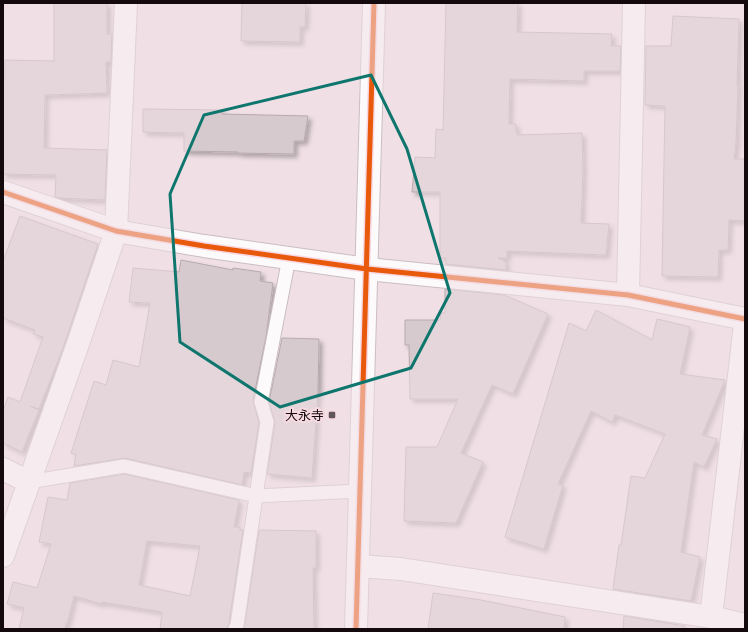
<svg xmlns="http://www.w3.org/2000/svg" width="748" height="632" font-family="Roboto,'Noto Sans JP',sans-serif">
	<style>
		.building { fill: #d7cace; stroke: #b7aaae; fill-rule: evenodd; filter: url(#shadow) }
		.lines { fill: none; stroke-linecap: round; stroke-linejoin: round }
		.lane-casing { stroke: #cabec1; stroke-width: 15 }
		.street-casing { stroke: #cabec1; stroke-width: 24 }
		.secondary-casing { stroke: #cabec1; stroke-width: 24 }
		.lane { stroke: #fdfafb; stroke-width: 13 }
		.street { stroke: #fdfafb; stroke-width: 22 }
		.secondary { stroke: #fdfafb; stroke-width: 22 }
		.cycleway-casing { stroke: #f7d9e2; stroke-width: 8 }
		.cycleway { stroke: #e8590c; stroke-width: 5 }
		.marked { fill: none; stroke: #0f766e; stroke-width: 3; stroke-linejoin: round }
		.poi-dot { fill: #615559; stroke: #f7d9e2; stroke-width: 1.5 }
		.labels { text-anchor: middle; stroke-width: 4; stroke-linejoin: round; paint-order: stroke }
		.poi-label { font-size: 13px; fill: #140a0d; stroke: #f7d9e2; text-anchor: end }
	</style>
	<defs>
		<filter id="shadow"><feDropShadow dx="3.5" dy="3.5" stdDeviation="2" flood-color="#0004"/></filter>
	</defs>
	<rect width="100%" height="100%" fill="#f0e0e5"/>
	<!-- building -->
	<path class="building" d="M 54,3 L 107,3 L 107,34 L 112,34 L 111,62 L 106,62 L 107,93 L 45,95 L 44,148 L 107,150 L 105,200 L 60,198 L 55,197 L 56,175 L 3,174 L 3,79 L 5,79 L 5,60 L 54,61 Z
		M 242,3 L 306,3 L 305,27 L 300,27 L 300,42 L 241,41 Z
		M 446,3 L 518,3 L 517,32 L 612,34 L 611,46 L 621,46 L 620,71 L 584,71 L 584,81 L 510,79 L 509,124 L 516,124 L 516,132 L 517,132 L 517,135 L 582,133 L 583,170 L 581,223 L 609,224 L 606,255 L 507,251 L 507,258 L 498,258 L 506,262 L 506,270 L 446,264 L 446,258 L 440,258 L 440,192 L 412,192 L 415,157 L 435,158 L 436,129 L 443,130 Z
		M 673,16 L 739,19 L 737,85 L 738,85 L 736,142 L 734,159 L 745,159 L 745,221 L 729,220 L 728,250 L 719,250 L 718,277 L 662,276 L 665,106 L 645,105 L 646,46 L 671,46 Z
		M 143,109 L 222,110 L 222,114 L 308,116 L 304,141 L 294,141 L 294,154 L 238,153 L 238,152 L 184,151 L 184,133 L 143,132 Z
		M 20,216 L 98,244 L 63,348 L 39,409 L 30,406 L 39,410 L 22,452 L 3,443 L 3,411 L 8,397 L 20,402 L 43,337 L 33,334 L 35,330 L 3,318 L 3,261 Z
		M 181,260 L 233,270 L 233,268 L 261,272 L 260,281 L 273,283 L 266,337 L 253,400 L 259,423 L 251,473 L 244,472 L 242,485 L 125,458 L 74,466 L 76,454 L 71,453 L 94,381 L 106,385 L 113,360 L 139,367 L 150,303 L 129,302 L 133,268 L 179,272 Z
		M 445,289 L 504,295 L 548,314 L 513,394 L 492,385 L 461,453 L 483,462 L 456,523 L 404,521 L 406,447 L 437,447 L 458,399 L 410,399 L 409,345 L 405,345 L 405,320 L 440,320 L 441,313 L 445,313 Z
		M 596,310 L 652,340 L 657,319 L 690,327 L 680,374 L 725,380 L 702,435 L 717,439 L 704,467 L 694,462 L 681,552 L 700,557 L 691,601 L 613,589 L 619,545 L 621,545 L 631,476 L 645,478 L 665,434 L 615,415 L 612,422 L 591,411 L 558,484 L 563,485 L 544,549 L 505,537 L 569,323 L 586,331 Z
		M 282,338 L 319,339 L 318,390 L 312,478 L 267,474 L 275,423 L 269,402 Z
		M 124,474 L 239,500 L 234,527 L 240,527 L 240,530 L 243,530 L 229,623 L 227,629 L 160,629 L 162,612 L 102,602 L 102,604 L 74,596 L 67,624 L 66,623 L 65,629 L 19,629 L 24,608 L 7,604 L 13,582 L 37,588 L 51,544 L 39,542 L 48,497 L 67,500 L 70,483 ZM 147,541 L 200,546 L 190,596 L 139,585 Z
		M 259,530 L 316,531 L 316,568 L 313,568 L 314,629 L 244,629 Z
		M 433,593 L 481,600 L 565,617 L 564,629 L 428,629 Z
		M 624,616 L 685,626 L 684,629 L 623,629 Z"/>
	<g class="lines">
		<!-- lane casing -->
		<g class="lane-casing">
			<path id="lane" d="M 29,482 L 124,466 L 256,496 L 360,491
				M 235,629 L 237,625 L 267,422 L 261,402 L 289,258"/>
		</g>
		<!-- street casing -->
		<g class="street-casing">
			<path id="street" d="M 3,192 L 116,231 L 204,246 L 367,269 L 628,295 L 745,319
				M 628,295 L 634,3
				M 3,469 L 29,482
				M 3,556 L 79,341 L 116,231 L 126,3
				M 358,566 L 401,569 L 711,617 L 745,625
				M 711,617 L 745,324"/>
		</g>
		<!-- secondary casing -->
		<g class="secondary-casing">
			<path id="secondary" d="M 356,629 L 374,3"/>
		</g>
		<!-- lane -->
		<use href="#lane" class="lane"/>
		<!-- street -->
		<use href="#street" class="street"/>
		<!-- secondary -->
		<use href="#secondary" class="secondary"/>
		<!-- cycleway casing -->
		<g class="cycleway-casing">
			<path id="cycleway" d="M 3,192 L 116,231 L 204,246 L 367,269 L 628,295 L 745,319
				M 356,629 L 374,3"/>
		</g>
		<!-- cycleway -->
		<use href="#cycleway" class="cycleway"/>
	</g>
	<!-- marked area -->
	<path d="M0 0H748V632H0ZM 371,75 L 407,149 L 450,293 L 411,368 L 280,407 L 180,342 L 170,194 L 204,115 Z" fill="#f0e0e5" fill-opacity=".55" fill-rule="evenodd"/>
	<path class="marked" d="M 371,75 L 407,149 L 450,293 L 411,368 L 280,407 L 180,342 L 170,194 L 204,115 Z"/>
	<!-- markers -->
	<rect class="poi-dot" x="328" y="411" width="8" height="8" rx="2"/>
	<g class="labels">
		<!-- poi labels -->
		<g class="poi-label">
			<text x="324" y="420">大永寺</text>
		</g>
	</g>
	<!-- border -->
	<rect width="748" height="632" fill="none" stroke="#140a0d" stroke-width="8"/>
</svg>
